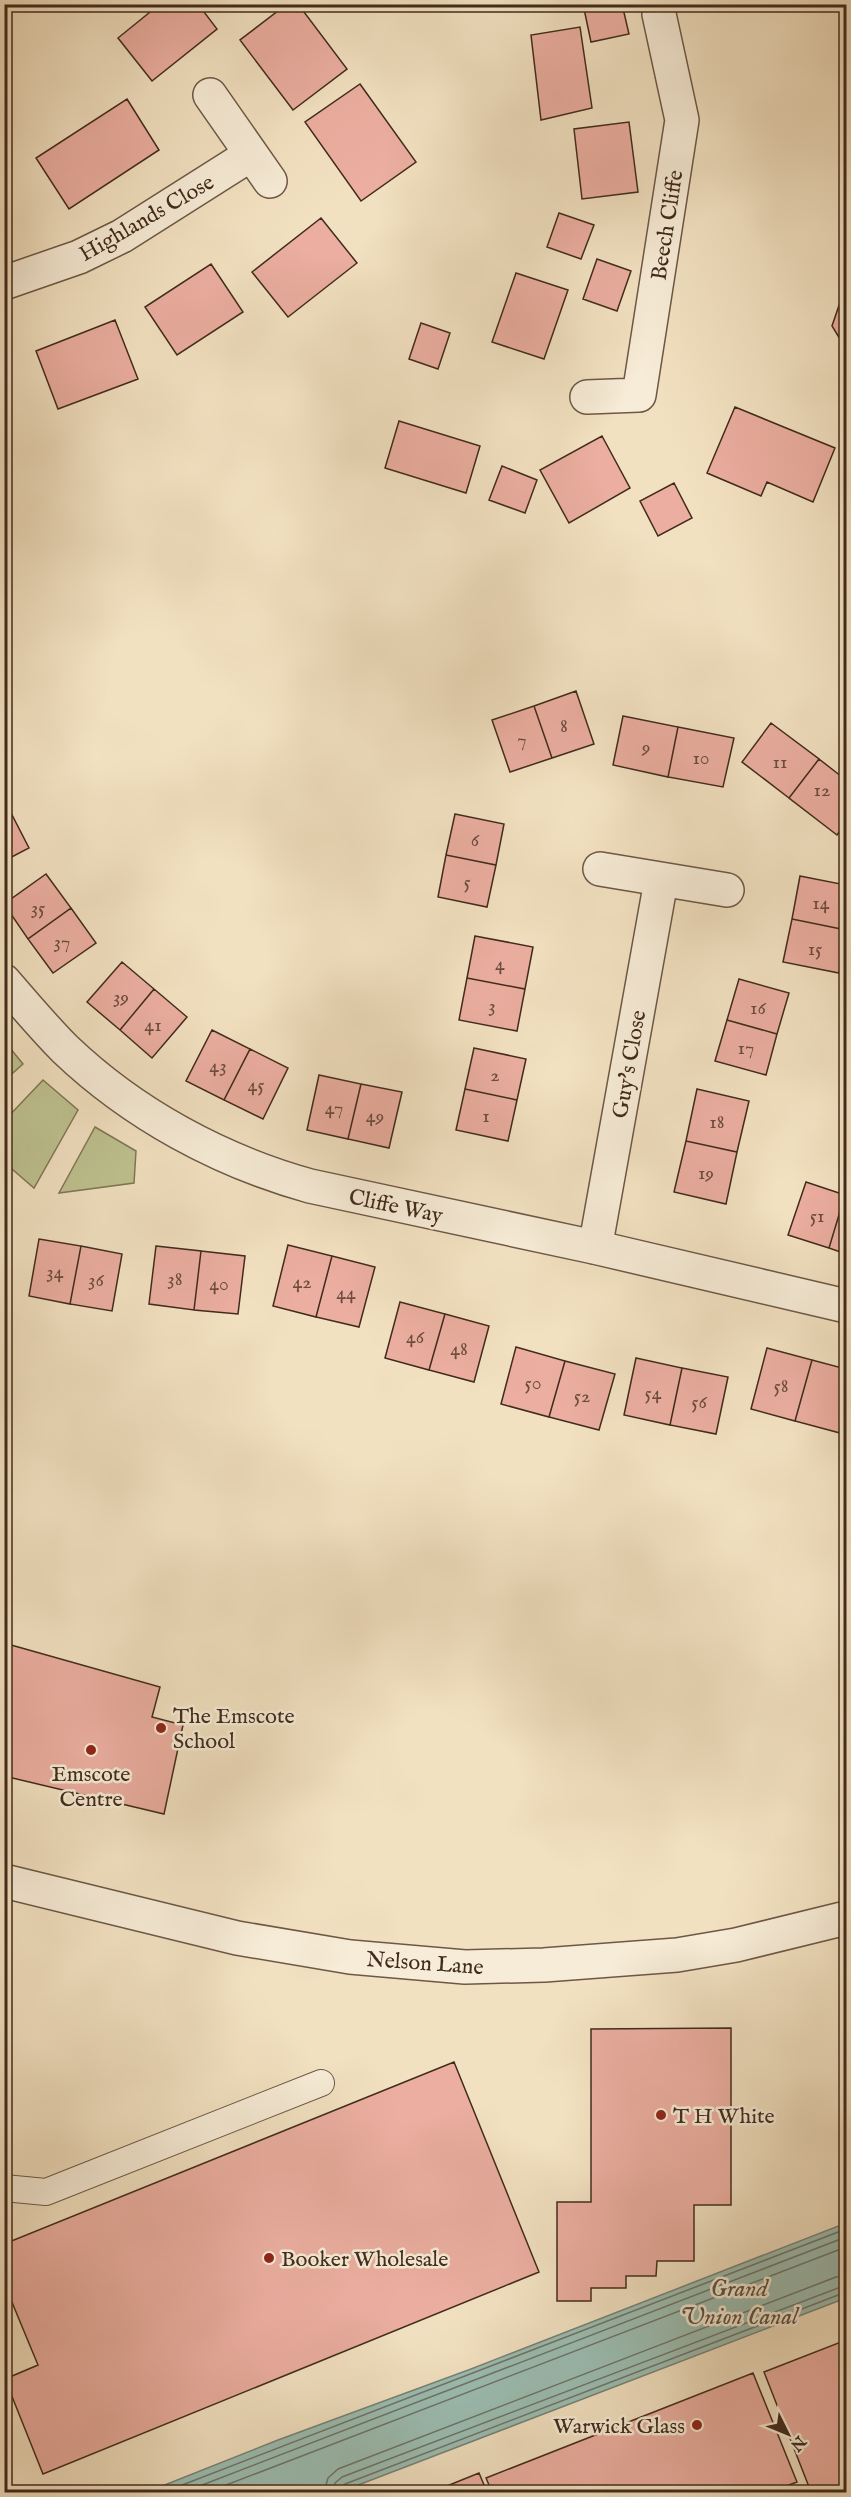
<svg xmlns="http://www.w3.org/2000/svg" width="851" height="2497" font-family="'IM FELL English',serif">
	<style>
		.green { fill: #bec290; stroke: #807656; stroke-width: 1.5 }
		.water { fill: #9bbeb3; stroke: #778377; stroke-width: 1.5 }
		.lines { fill: none; stroke-linecap: round; stroke-linejoin: round }
		.shore { stroke: #6e7468; stroke-width: 1.5 }
		.building { fill: #ebaea0; stroke: #412b1d; stroke-width: 1.5 }
		.lane-casing { stroke: #6d5846; stroke-width: 28 }
		.street-casing { stroke: #6d5846; stroke-width: 36 }
		.lane { stroke: #f7ecd7; stroke-width: 26 }
		.street { stroke: #f7ecd7; stroke-width: 33 }
		.poi-dot { fill: #8f2418; stroke: #f7ecd7; stroke-width: 2 }
		.labels { text-anchor: middle; stroke-width: 5; stroke-linejoin: round; paint-order: stroke }
		.number-label { font-size: 20px; fill: #6c4c3e }
		.street-label { font-size: 22px; fill: #412b1d; stroke: #f7ecd7 }
		.poi-label { font-size: 22px; fill: #412b1d; stroke: #f7ecd7; text-anchor: start }
		.water-label { font-size: 24px; font-style: italic; fill: #585042; stroke: #f7ecd7 }
	</style>
	<rect width="100%" height="100%" fill="#f2e1c1"/>
	<filter id="stains"><feTurbulence type="fractalNoise" baseFrequency=".00333" numOctaves="4"/><feColorMatrix values="0 0 0 0 .2 0 0 0 0 .09 0 0 0 0 .02 0 0 0 .5 -.17"/></filter>
	<radialGradient id="worn" r=".72"><stop offset=".6" stop-color="#630" stop-opacity="0"/><stop offset="1" stop-color="#630" stop-opacity=".3"/></radialGradient>
	<!-- green -->
	<path class="green" d="M 5,1042 L 23,1064 L 5,1080 L 4,1080 Z
		M 43,1080 L 78,1110 L 34,1188 L 5,1163 L 5,1120 Z
		M 95,1127 L 136,1151 L 134,1183 L 59,1193 Z"/>
	<!-- water -->
	<path class="water" d="M 846,2223 L 846,2298 L 340,2492 L 147,2492 L 278,2440 L 471,2369 Z"/>
	<g class="lines">
		<!-- shore -->
		<path class="shore" d="M 164,2492 L 846,2229
			M 184,2492 L 846,2237
			M 208,2492 L 846,2247
			M 324,2492 L 328,2478 L 338,2469 L 836,2277 L 846,2276
			M 333,2492 L 335,2483 L 342,2477 L 846,2285
			M 340,2492 L 341,2488 L 345,2484 L 846,2292"/>
	</g>
	<!-- building -->
	<path class="building" d="M 160,4 L 198,4 L 217,29 L 152,81 L 118,38 Z
		M 287,4 L 298,4 L 347,69 L 293,110 L 240,40 Z
		M 583,4 L 622,4 L 629,34 L 591,42 Z
		M 580,27 L 592,108 L 541,120 L 531,35 Z
		M 360,84 L 416,162 L 361,201 L 305,122 Z
		M 127,99 L 159,150 L 69,209 L 36,158 Z
		M 629,122 L 638,192 L 582,199 L 574,129 Z
		M 559,213 L 594,225 L 581,259 L 547,247 Z
		M 321,218 L 357,263 L 288,317 L 252,272 Z
		M 597,259 L 631,271 L 617,311 L 583,299 Z
		M 211,264 L 243,312 L 177,355 L 145,307 Z
		M 516,273 L 568,290 L 544,359 L 492,342 Z
		M 846,285 L 846,341 L 840,339 L 832,326 Z
		M 115,320 L 138,379 L 58,409 L 36,351 Z
		M 421,323 L 450,333 L 438,369 L 409,359 Z
		M 4,382 L 10,410 L 4,412 Z
		M 735,407 L 835,448 L 813,502 L 767,482 L 761,496 L 707,473 Z
		M 399,421 L 480,446 L 466,493 L 385,468 Z
		M 602,436 L 630,488 L 569,523 L 540,470 Z
		M 502,466 L 537,480 L 525,513 L 489,500 Z
		M 674,483 L 692,518 L 658,536 L 640,501 Z
		M 576,691 L 594,744 L 552,758 L 534,706 Z
		M 534,706 L 552,758 L 510,772 L 492,720 Z
		M 623,716 L 678,727 L 668,777 L 613,765 Z
		M 771,723 L 819,759 L 789,798 L 742,762 Z
		M 678,727 L 734,738 L 723,787 L 668,777 Z
		M 819,759 L 846,780 L 846,822 L 837,835 L 789,798 Z
		M 9,809 L 29,848 L 4,861 L 4,811 Z
		M 455,814 L 504,824 L 496,865 L 446,855 Z
		M 446,855 L 496,865 L 487,907 L 438,897 Z
		M 46,874 L 71,908 L 28,939 L 4,904 Z
		M 800,876 L 846,885 L 846,930 L 792,919 Z
		M 71,908 L 96,943 L 53,973 L 28,939 Z
		M 792,919 L 846,930 L 839,973 L 783,962 Z
		M 475,936 L 533,947 L 525,989 L 467,978 Z
		M 122,962 L 154,989 L 120,1030 L 87,1002 Z
		M 467,978 L 525,989 L 517,1031 L 459,1020 Z
		M 739,979 L 789,993 L 777,1034 L 727,1020 Z
		M 154,989 L 187,1017 L 152,1058 L 120,1030 Z
		M 727,1020 L 777,1034 L 766,1075 L 715,1061 Z
		M 212,1030 L 250,1049 L 224,1100 L 186,1081 Z
		M 474,1048 L 526,1059 L 517,1100 L 465,1089 Z
		M 250,1049 L 288,1068 L 263,1119 L 224,1100 Z
		M 319,1075 L 361,1084 L 348,1139 L 307,1130 Z
		M 361,1084 L 402,1092 L 389,1148 L 348,1139 Z
		M 465,1089 L 517,1100 L 508,1141 L 456,1130 Z
		M 697,1089 L 749,1101 L 737,1152 L 686,1141 Z
		M 686,1141 L 737,1152 L 726,1204 L 674,1192 Z
		M 806,1182 L 845,1195 L 829,1248 L 788,1235 Z
		M 845,1195 L 846,1196 L 846,1254 L 829,1248 Z
		M 39,1239 L 81,1246 L 70,1304 L 29,1296 Z
		M 288,1245 L 332,1256 L 316,1317 L 273,1306 Z
		M 81,1246 L 122,1254 L 112,1311 L 70,1304 Z
		M 156,1246 L 201,1251 L 194,1310 L 149,1304 Z
		M 201,1251 L 245,1256 L 238,1314 L 194,1310 Z
		M 332,1256 L 375,1267 L 359,1327 L 316,1317 Z
		M 400,1302 L 445,1314 L 429,1370 L 385,1358 Z
		M 445,1314 L 489,1326 L 474,1382 L 429,1370 Z
		M 516,1347 L 565,1361 L 549,1417 L 501,1404 Z
		M 767,1348 L 812,1360 L 795,1421 L 751,1409 Z
		M 636,1358 L 682,1368 L 670,1425 L 624,1415 Z
		M 812,1360 L 846,1369 L 846,1410 L 840,1433 L 795,1421 Z
		M 565,1361 L 615,1374 L 599,1430 L 549,1417 Z
		M 682,1368 L 728,1377 L 716,1434 L 670,1425 Z
		M 4,1643 L 160,1687 L 152,1717 L 183,1725 L 164,1814 L 4,1776 Z
		M 731,2028 L 731,2205 L 694,2205 L 694,2261 L 657,2261 L 656,2276 L 626,2276 L 626,2288 L 591,2288 L 591,2301 L 557,2301 L 557,2202 L 591,2202 L 591,2029 Z
		M 454,2062 L 539,2272 L 43,2474 L 5,2379 L 38,2365 L 4,2283 L 4,2244 Z
		M 846,2340 L 846,2492 L 811,2492 L 764,2372 Z
		M 753,2373 L 797,2482 L 770,2492 L 492,2492 L 486,2478 Z
		M 479,2473 L 487,2492 L 432,2492 Z"/>
	<g class="lines">
		<!-- lane casing -->
		<g class="lane-casing">
			<path id="lane" d="M 4,2188 L 46,2192 L 321,2083"/>
		</g>
		<!-- street casing -->
		<g class="street-casing">
			<path id="street" d="M 210,95 L 270,181
				M 4,283 L 79,257 L 122,236 L 250,155
				M 587,397 L 639,395 L 682,120 L 659,14 L 660,4
				M 600,869 L 727,890
				M 4,981 C 24,1004 44,1028 65,1049 C 133,1114 220,1161 310,1186 L 594,1247 L 846,1306
				M 594,1247 L 598,1232 L 661,881
				M 4,1881 L 237,1938 L 350,1957 L 465,1967 L 544,1965 L 677,1955 L 736,1945 L 846,1918"/>
		</g>
		<!-- lane -->
		<use href="#lane" class="lane"/>
		<!-- street -->
		<use href="#street" class="street"/>
	</g>
	<!-- markers -->
	<g class="poi-dot">
		<circle cx="161" cy="1728" r="6"/>
		<circle cx="91" cy="1750" r="6"/>
		<circle cx="661" cy="2115" r="6"/>
		<circle cx="269" cy="2258" r="6"/>
		<circle cx="697" cy="2425" r="6"/>
	</g>
	<g class="labels">
		<!-- number labels -->
		<g class="number-label">
			<text x="564" y="732">8</text>
			<text x="522" y="746">7</text>
			<text x="646" y="753">9</text>
			<text x="701" y="764">10</text>
			<text x="780" y="768">11</text>
			<text x="822" y="796">12</text>
			<text x="475" y="846">6</text>
			<text x="467" y="888">5</text>
			<text x="821" y="909">14</text>
			<text x="38" y="914">35</text>
			<text x="62" y="948">37</text>
			<text x="815" y="955">15</text>
			<text x="500" y="970">4</text>
			<text x="121" y="1003">39</text>
			<text x="492" y="1012">3</text>
			<text x="758" y="1014">16</text>
			<text x="153" y="1031">41</text>
			<text x="746" y="1054">17</text>
			<text x="218" y="1072">43</text>
			<text x="495" y="1081">2</text>
			<text x="256" y="1091">45</text>
			<text x="334" y="1114">47</text>
			<text x="375" y="1122">49</text>
			<text x="486" y="1122">1</text>
			<text x="717" y="1128">18</text>
			<text x="706" y="1179">19</text>
			<text x="817" y="1222">51</text>
			<text x="55" y="1278">34</text>
			<text x="175" y="1285">38</text>
			<text x="96" y="1286">36</text>
			<text x="302" y="1288">42</text>
			<text x="219" y="1290">40</text>
			<text x="346" y="1299">44</text>
			<text x="415" y="1343">46</text>
			<text x="459" y="1355">48</text>
			<text x="533" y="1389">50</text>
			<text x="781" y="1392">58</text>
			<text x="653" y="1399">54</text>
			<text x="582" y="1402">52</text>
			<text x="699" y="1408">56</text>
		</g>
		<!-- street labels -->
		<g class="street-label">
			<text transform="translate(146 217) rotate(-30)" y="8">Highlands Close</text>
			<text transform="translate(666 225) rotate(-81)" y="8">Beech Cliffe</text>
			<text transform="translate(628 1064) rotate(-80)" y="8">Guy's Close</text>
			<text transform="translate(396 1205) rotate(12)" y="8">Cliffe Way</text>
			<text transform="translate(425 1962) rotate(4)" y="8">Nelson Lane</text>
		</g>
		<!-- poi labels -->
		<g class="poi-label">
			<text x="173" y="1723">The Emscote<tspan x="173" dy="25">School</tspan></text>
			<text x="91" y="1781" text-anchor="middle">Emscote<tspan x="91" dy="25">Centre</tspan></text>
			<text x="673" y="2123">T H White</text>
			<text x="281" y="2266">Booker Wholesale</text>
			<text x="685" y="2433" text-anchor="end">Warwick Glass</text>
		</g>
		<!-- water labels -->
		<g class="water-label">
			<text x="739" y="2296">Grand<tspan x="739" dy="28">Union Canal</tspan></text>
		</g>
	</g>
	<!-- margin -->
	<rect width="851" height="2497" fill="none" stroke="#f2e1c1" stroke-width="24"/>
	<rect x="6" y="6" width="839" height="2485" fill="none" stroke="#412b1d" stroke-width="3"/>
	<rect x="12" y="12" width="827" height="2473" fill="none" stroke="#412b1d" stroke-width="1.5"/>
	<!-- north arrow -->
	<g transform="translate(788 2434) rotate(133)" stroke="#f7ecd7" stroke-width="4.5" paint-order="stroke">
	<path d="M0-4.5L10 22L0 15L-10 22Z" fill="#412b1d"/>
	<text y="-9" font-size="16" font-weight="bold" text-anchor="middle" fill="#412b1d">N</text>
	</g>
	<rect width="100%" height="100%" filter="url(#stains)"/>
	<rect width="100%" height="100%" fill="url(#worn)"/>
</svg>
